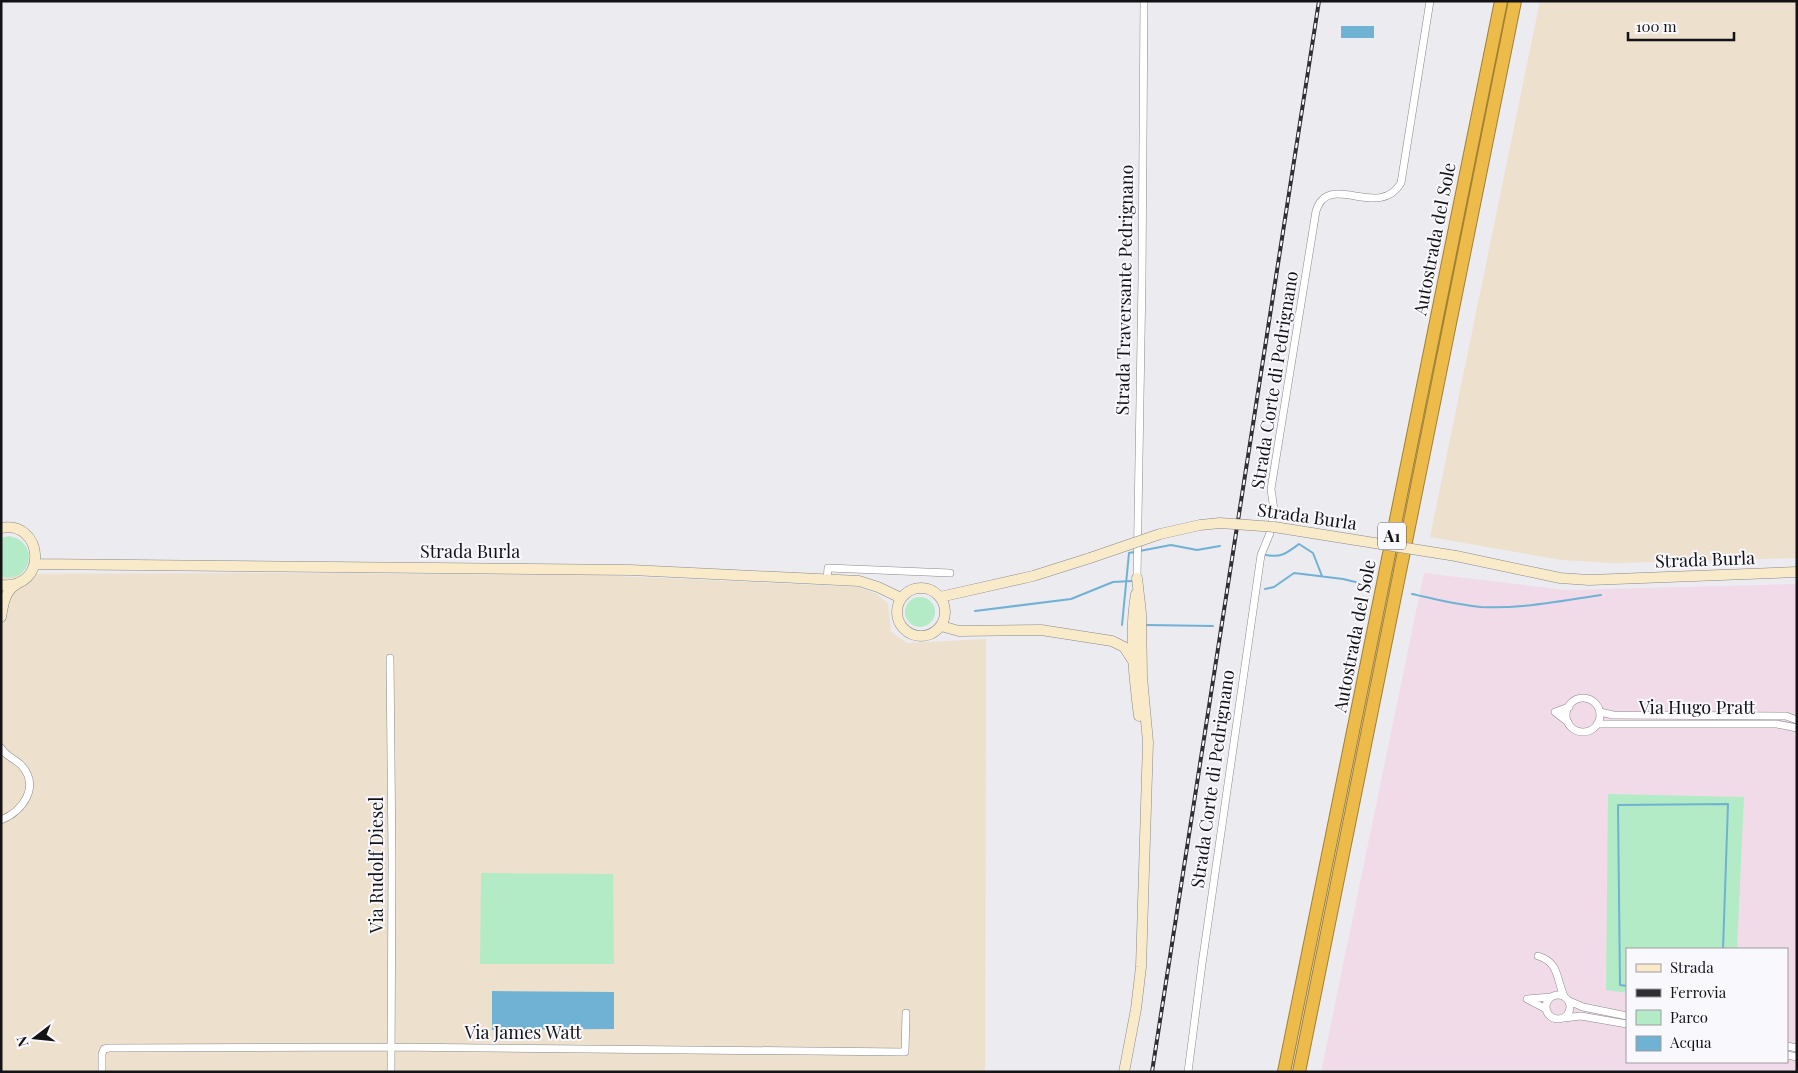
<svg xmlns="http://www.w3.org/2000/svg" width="1798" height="1073" font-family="'Playfair Display',serif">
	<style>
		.commercial { fill: #f1dbe8; fill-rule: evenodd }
		.industrial { fill: #ede0cc }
		.green { fill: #b4ebc7 }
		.water { fill: #6fb2d4 }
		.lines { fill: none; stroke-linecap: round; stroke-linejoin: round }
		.stream { stroke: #6fb2d4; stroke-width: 2 }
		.street-casing { stroke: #89898d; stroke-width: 8 }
		.secondary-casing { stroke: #89898d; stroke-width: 11 }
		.highway-casing { stroke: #a08037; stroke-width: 14 }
		.street { stroke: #fff; stroke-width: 7 }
		.secondary { stroke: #f9ebc9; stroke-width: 10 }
		.highway { stroke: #ecbb4a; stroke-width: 12 }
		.rail-casing { stroke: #303032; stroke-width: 4 }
		.rail { stroke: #f9f8fd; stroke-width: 2; stroke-dasharray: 5.5; stroke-linecap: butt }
		.secondary-bridge-casing { stroke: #89898d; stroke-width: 11; stroke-linecap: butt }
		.secondary-bridge { stroke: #f9ebc9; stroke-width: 10 }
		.labels { text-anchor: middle; stroke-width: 4; stroke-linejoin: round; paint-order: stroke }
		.shield { fill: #f9f8fd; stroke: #58585b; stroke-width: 1 }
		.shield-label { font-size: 16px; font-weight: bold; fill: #131315 }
		.street-label { font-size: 18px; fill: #131315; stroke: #f9f8fd }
	</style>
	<rect width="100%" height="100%" fill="#ebebf0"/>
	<!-- commercial -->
	<path class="commercial" d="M 1424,573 L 1566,590 L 1797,584 L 1797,1072 L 1321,1072 ZM 1627,949 L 1787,949 L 1787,1062 L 1627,1062 Z"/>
	<!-- industrial -->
	<path class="industrial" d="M 1540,1 L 1797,1 L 1797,558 L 1614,563 L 1561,560 L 1430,537 Z
		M 279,573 L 593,575 L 858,587 L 877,594 L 888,604 L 891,632 L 907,643 L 986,639 L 985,1072 L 1,1072 L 1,574 Z"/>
	<!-- green -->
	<path class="green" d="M 9,536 C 42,542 30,586 1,576 L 1,538 Z
		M905 612a15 15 0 1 1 30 0a15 15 0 1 1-30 0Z
		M 1608,794 L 1744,797 L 1737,949 L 1627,949 L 1627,993 L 1606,990 Z
		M 481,873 L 613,874 L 614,964 L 480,964 Z"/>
	<!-- water -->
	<path class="water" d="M 1341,26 L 1374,26 L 1374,38 L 1341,38 Z
		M 492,991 L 614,992 L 614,1029 L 492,1030 Z"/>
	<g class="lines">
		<!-- stream -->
		<path class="stream" d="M 1266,555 C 1281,558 1287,553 1299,544 L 1313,553 L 1322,576
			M 1265,589 L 1274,587 L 1294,573 L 1343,579 L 1368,585
			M 1412,594 C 1435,599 1457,605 1481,607 C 1520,609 1562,601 1601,595
			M 975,611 L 1071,599 L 1113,582 L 1133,581
			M 1122,625 L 1129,553 L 1171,545 L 1197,550 L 1220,546
			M 1146,625 L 1213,626
			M 1627,986 L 1620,985 L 1618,805 L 1728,804 L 1723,949"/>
		<!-- street casing -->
		<g class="street-casing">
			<path id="street" d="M 1137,578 L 1142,279 L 1144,1
				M 827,580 L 828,568 L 950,573
				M 390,658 L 392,860 L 391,1072
				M1566 715a17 17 0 1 1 34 0a17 17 0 1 1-34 0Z
				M 1600,712 L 1613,715 L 1786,716 L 1797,720
				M 1568,722 L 1555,712 L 1569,707
				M 1597,724 L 1777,724 L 1797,728
				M 1,748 C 6,757 16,759 22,766 C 40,787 23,811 1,820
				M 1538,956 C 1559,962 1556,978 1564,996
				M1546 1007a12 12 0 1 1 24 0a12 12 0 1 1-24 0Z
				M 1569,1001 L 1583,1007 L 1627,1016
				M 1546,1009 L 1527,999 L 1551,997
				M 1564,1018 L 1581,1016 L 1627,1024
				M 1787,1046 L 1797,1048
				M 1787,1055 L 1797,1057
				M 102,1072 L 102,1054 L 104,1049 L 109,1048 L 391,1047 L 905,1052 L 906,1013
				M 1188,1072 L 1202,964 L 1261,555 L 1270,533 L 1274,510 L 1271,489 L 1316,211 C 1329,170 1378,221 1401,183 L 1430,1"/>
		</g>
		<!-- secondary casing -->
		<g class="secondary-casing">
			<path id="secondary" d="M 1,528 C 44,520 49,590 1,585
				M 1456,556 L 1560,578 L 1589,580 L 1797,572
				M 35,564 L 631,570 L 859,581 L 878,587 L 901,598
				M897 612a24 24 0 1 1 48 0a24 24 0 1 1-48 0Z
				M 1136,594 C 1129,634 1134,676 1139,716
				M 940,597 L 1033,576 L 1090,558
				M 1,617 C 3,605 5,590 17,584
				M 941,626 L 959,631 L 1041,630 L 1112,641 L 1124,647 L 1133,661
				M 1124,1072 L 1136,1009 L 1141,967 L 1148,742 L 1142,677 L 1141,613 L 1137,578"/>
		</g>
		<!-- highway casing -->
		<g class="highway-casing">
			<path id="highway" d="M 1284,1072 L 1501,1
				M 1299,1072 L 1515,1"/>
		</g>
		<!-- street -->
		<use href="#street" class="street"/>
		<!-- secondary -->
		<use href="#secondary" class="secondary"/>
		<!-- highway -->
		<use href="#highway" class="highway"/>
		<!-- rail casing -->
		<g class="rail-casing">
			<path id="rail" d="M 1152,1072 L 1319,1"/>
		</g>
		<!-- rail -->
		<use href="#rail" class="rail"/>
		<!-- secondary-bridge casing -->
		<g class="secondary-bridge-casing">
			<path id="secondary-bridge" d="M 1090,558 L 1160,534 L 1200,525 L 1220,523 L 1274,527 L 1456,556"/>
		</g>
		<!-- secondary-bridge -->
		<use href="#secondary-bridge" class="secondary-bridge"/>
	</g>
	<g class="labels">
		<!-- shield labels -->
		<rect class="shield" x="1378" y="522.5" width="28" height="27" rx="4"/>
		<g class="shield-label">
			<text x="1392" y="542">A1</text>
		</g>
		<!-- street labels -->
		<g class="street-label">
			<text transform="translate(1435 239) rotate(-79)" y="6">Autostrada del Sole</text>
			<text transform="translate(1125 290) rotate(-89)" y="6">Strada Traversante Pedrignano</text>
			<text transform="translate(1275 380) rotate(-81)" y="6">Strada Corte di Pedrignano</text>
			<text transform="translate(1307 517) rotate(8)" y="6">Strada Burla</text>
			<text x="470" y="558">Strada Burla</text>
			<text transform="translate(1705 560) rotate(-2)" y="6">Strada Burla</text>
			<text transform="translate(1355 636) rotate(-79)" y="6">Autostrada del Sole</text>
			<text x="1697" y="714">Via Hugo Pratt</text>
			<text transform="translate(1213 779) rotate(-82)" y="6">Strada Corte di Pedrignano</text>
			<text transform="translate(377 865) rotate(-90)" y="6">Via Rudolf Diesel</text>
			<text x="523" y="1039">Via James Watt</text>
		</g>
	</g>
	<!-- border -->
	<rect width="1798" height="1073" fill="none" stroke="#131315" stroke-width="5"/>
	<!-- legend -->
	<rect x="1626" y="948" width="162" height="115" fill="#f9f8fd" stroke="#9d9ca0"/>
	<rect x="1636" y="964" width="25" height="8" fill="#f9ebc9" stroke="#9d9ca0"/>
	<text x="1670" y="973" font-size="15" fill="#131315">Strada</text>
	<rect x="1636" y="989" width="25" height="8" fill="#303032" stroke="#9d9ca0"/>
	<text x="1670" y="998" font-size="15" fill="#131315">Ferrovia</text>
	<rect x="1636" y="1010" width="25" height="15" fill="#b4ebc7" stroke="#9d9ca0"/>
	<text x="1670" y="1023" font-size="15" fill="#131315">Parco</text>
	<rect x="1636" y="1036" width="25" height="15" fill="#6fb2d4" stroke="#9d9ca0"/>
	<text x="1670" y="1048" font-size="15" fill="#131315">Acqua</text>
	<!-- north arrow -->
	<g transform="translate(35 1038) rotate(254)" stroke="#f9f8fd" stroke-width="4" paint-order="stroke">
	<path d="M0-4L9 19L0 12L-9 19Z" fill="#131315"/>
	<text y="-8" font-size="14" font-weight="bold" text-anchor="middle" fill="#131315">N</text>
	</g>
	<!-- scale -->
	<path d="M1628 32v8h106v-8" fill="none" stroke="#131315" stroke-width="2.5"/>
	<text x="1636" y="32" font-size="15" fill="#131315" stroke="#f9f8fd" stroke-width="4" paint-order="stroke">100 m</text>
</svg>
